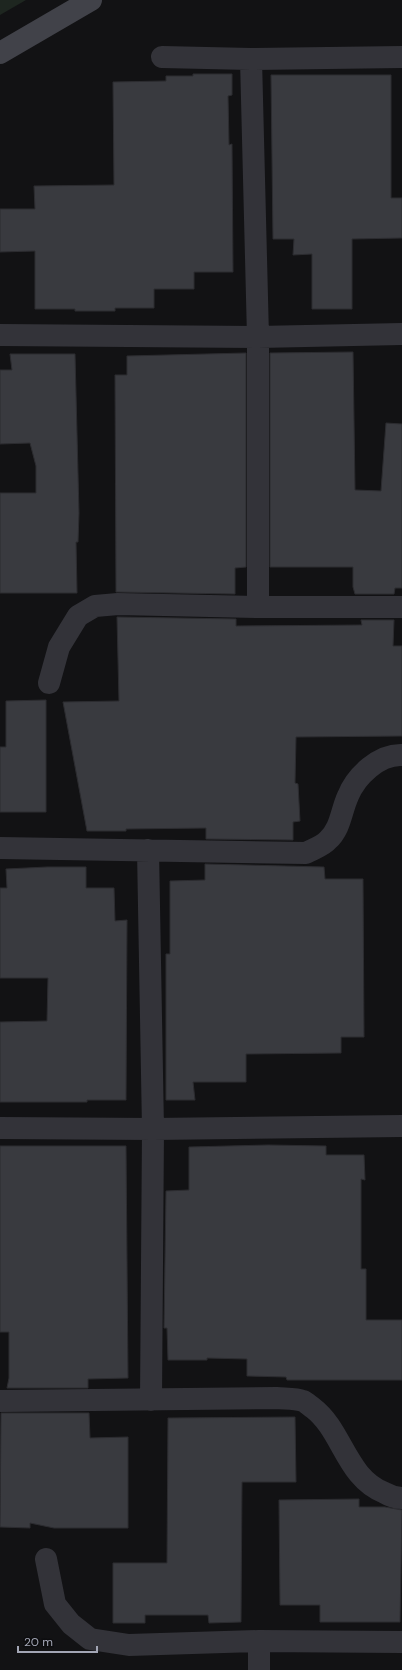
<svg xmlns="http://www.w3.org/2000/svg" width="402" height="1670" font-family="'DM Sans',sans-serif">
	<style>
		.green { fill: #1e2620 }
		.building { fill: #393a3f; stroke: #2c2c30 }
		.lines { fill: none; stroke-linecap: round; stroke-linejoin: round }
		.street { stroke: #333339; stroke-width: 22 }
		.secondary { stroke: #414249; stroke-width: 22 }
	</style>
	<rect width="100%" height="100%" fill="#121214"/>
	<!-- green -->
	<path class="green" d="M 0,0 L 26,0 L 0,15 Z"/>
	<!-- building -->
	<path class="building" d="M 193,74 L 232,74 L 232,95 L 228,96 L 229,145 L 232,144 L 233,272 L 194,272 L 194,289 L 154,289 L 154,308 L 115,308 L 115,311 L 75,311 L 75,309 L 35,309 L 35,251 L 0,252 L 0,209 L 35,209 L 34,186 L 114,185 L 113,82 L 166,81 L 166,76 L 193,76 Z
		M 271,75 L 391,75 L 391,198 L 402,198 L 402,238 L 352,239 L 352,309 L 312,309 L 312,254 L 293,255 L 294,239 L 273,239 Z
		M 353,352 L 355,490 L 381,491 L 386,423 L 402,424 L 402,588 L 395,588 L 394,594 L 355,594 L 353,587 L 353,567 L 270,567 L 270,353 Z
		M 246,353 L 246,567 L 235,568 L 235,594 L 116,592 L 115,375 L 127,375 L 127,356 Z
		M 10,354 L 75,354 L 79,513 L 78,542 L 76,542 L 77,593 L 0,593 L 0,493 L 36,493 L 36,466 L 30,443 L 0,444 L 0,370 L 12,370 Z
		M 117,617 L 236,619 L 236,626 L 362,625 L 361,620 L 394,620 L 393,646 L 402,646 L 402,736 L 296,737 L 295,783 L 298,784 L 300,821 L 293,822 L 293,840 L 206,839 L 206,828 L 126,829 L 126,831 L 87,831 L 63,702 L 119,701 Z
		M 46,700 L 46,812 L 0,812 L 0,747 L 6,747 L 6,701 Z
		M 205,864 L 324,867 L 325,879 L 363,879 L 364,1037 L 341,1037 L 341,1053 L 246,1054 L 246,1082 L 193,1082 L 195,1100 L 166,1100 L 166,954 L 170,954 L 170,881 L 205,880 Z
		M 47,867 L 86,867 L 86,888 L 114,888 L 115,921 L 127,920 L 126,1100 L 87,1100 L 87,1102 L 0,1102 L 0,1022 L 47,1021 L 48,978 L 0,978 L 0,888 L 7,888 L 6,869 Z
		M 268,1145 L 326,1146 L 326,1155 L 364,1155 L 365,1180 L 361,1179 L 361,1269 L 366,1269 L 366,1320 L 402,1320 L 402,1380 L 287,1380 L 286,1377 L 247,1376 L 247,1359 L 207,1358 L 207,1360 L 168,1360 L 167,1328 L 164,1328 L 166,1191 L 189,1190 L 189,1147 Z
		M 0,1146 L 126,1146 L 128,1378 L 88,1379 L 88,1388 L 7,1388 L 9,1378 L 9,1332 L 0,1332 Z
		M 1,1413 L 89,1413 L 90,1438 L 128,1437 L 128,1528 L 54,1528 L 30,1523 L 30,1528 L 0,1527 Z
		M 295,1417 L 296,1482 L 242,1482 L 241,1622 L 209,1623 L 208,1615 L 145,1615 L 145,1623 L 113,1623 L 113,1563 L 167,1563 L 168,1418 Z
		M 359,1499 L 359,1507 L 385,1507 L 402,1510 L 400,1622 L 320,1622 L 320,1605 L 280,1605 L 279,1500 Z"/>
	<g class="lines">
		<!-- street -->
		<path class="street" d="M 162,57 L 251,59 L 402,57
			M 251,59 L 258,337 L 258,607
			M 0,335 L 258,337 L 402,334
			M 49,683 L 59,647 L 78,616 L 95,606 L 118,604 L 258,607 L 402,607
			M 0,848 L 306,853 C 313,849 323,846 328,840 C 341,828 341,811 348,796 C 356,776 379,754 402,755
			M 148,850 L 153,1129 L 151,1400
			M 0,1128 L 153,1129 L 402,1126
			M 0,1401 L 276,1398 C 284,1399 295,1398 303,1401 C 306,1402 310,1406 313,1408 C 343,1431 346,1478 385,1493 C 390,1496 396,1498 402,1498
			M 46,1559 L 55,1604 L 71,1624 L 90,1639 L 129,1645 L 259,1641 L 402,1642
			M 259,1670 L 259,1641"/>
		<!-- secondary -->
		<path class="secondary" d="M 0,53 L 91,0"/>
	</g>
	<!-- scale -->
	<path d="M18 1646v6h79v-6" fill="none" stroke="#a3a6b5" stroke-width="2"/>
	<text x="24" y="1646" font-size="12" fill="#a3a6b5" stroke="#0d0d0f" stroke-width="3" paint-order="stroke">20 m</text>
</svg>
